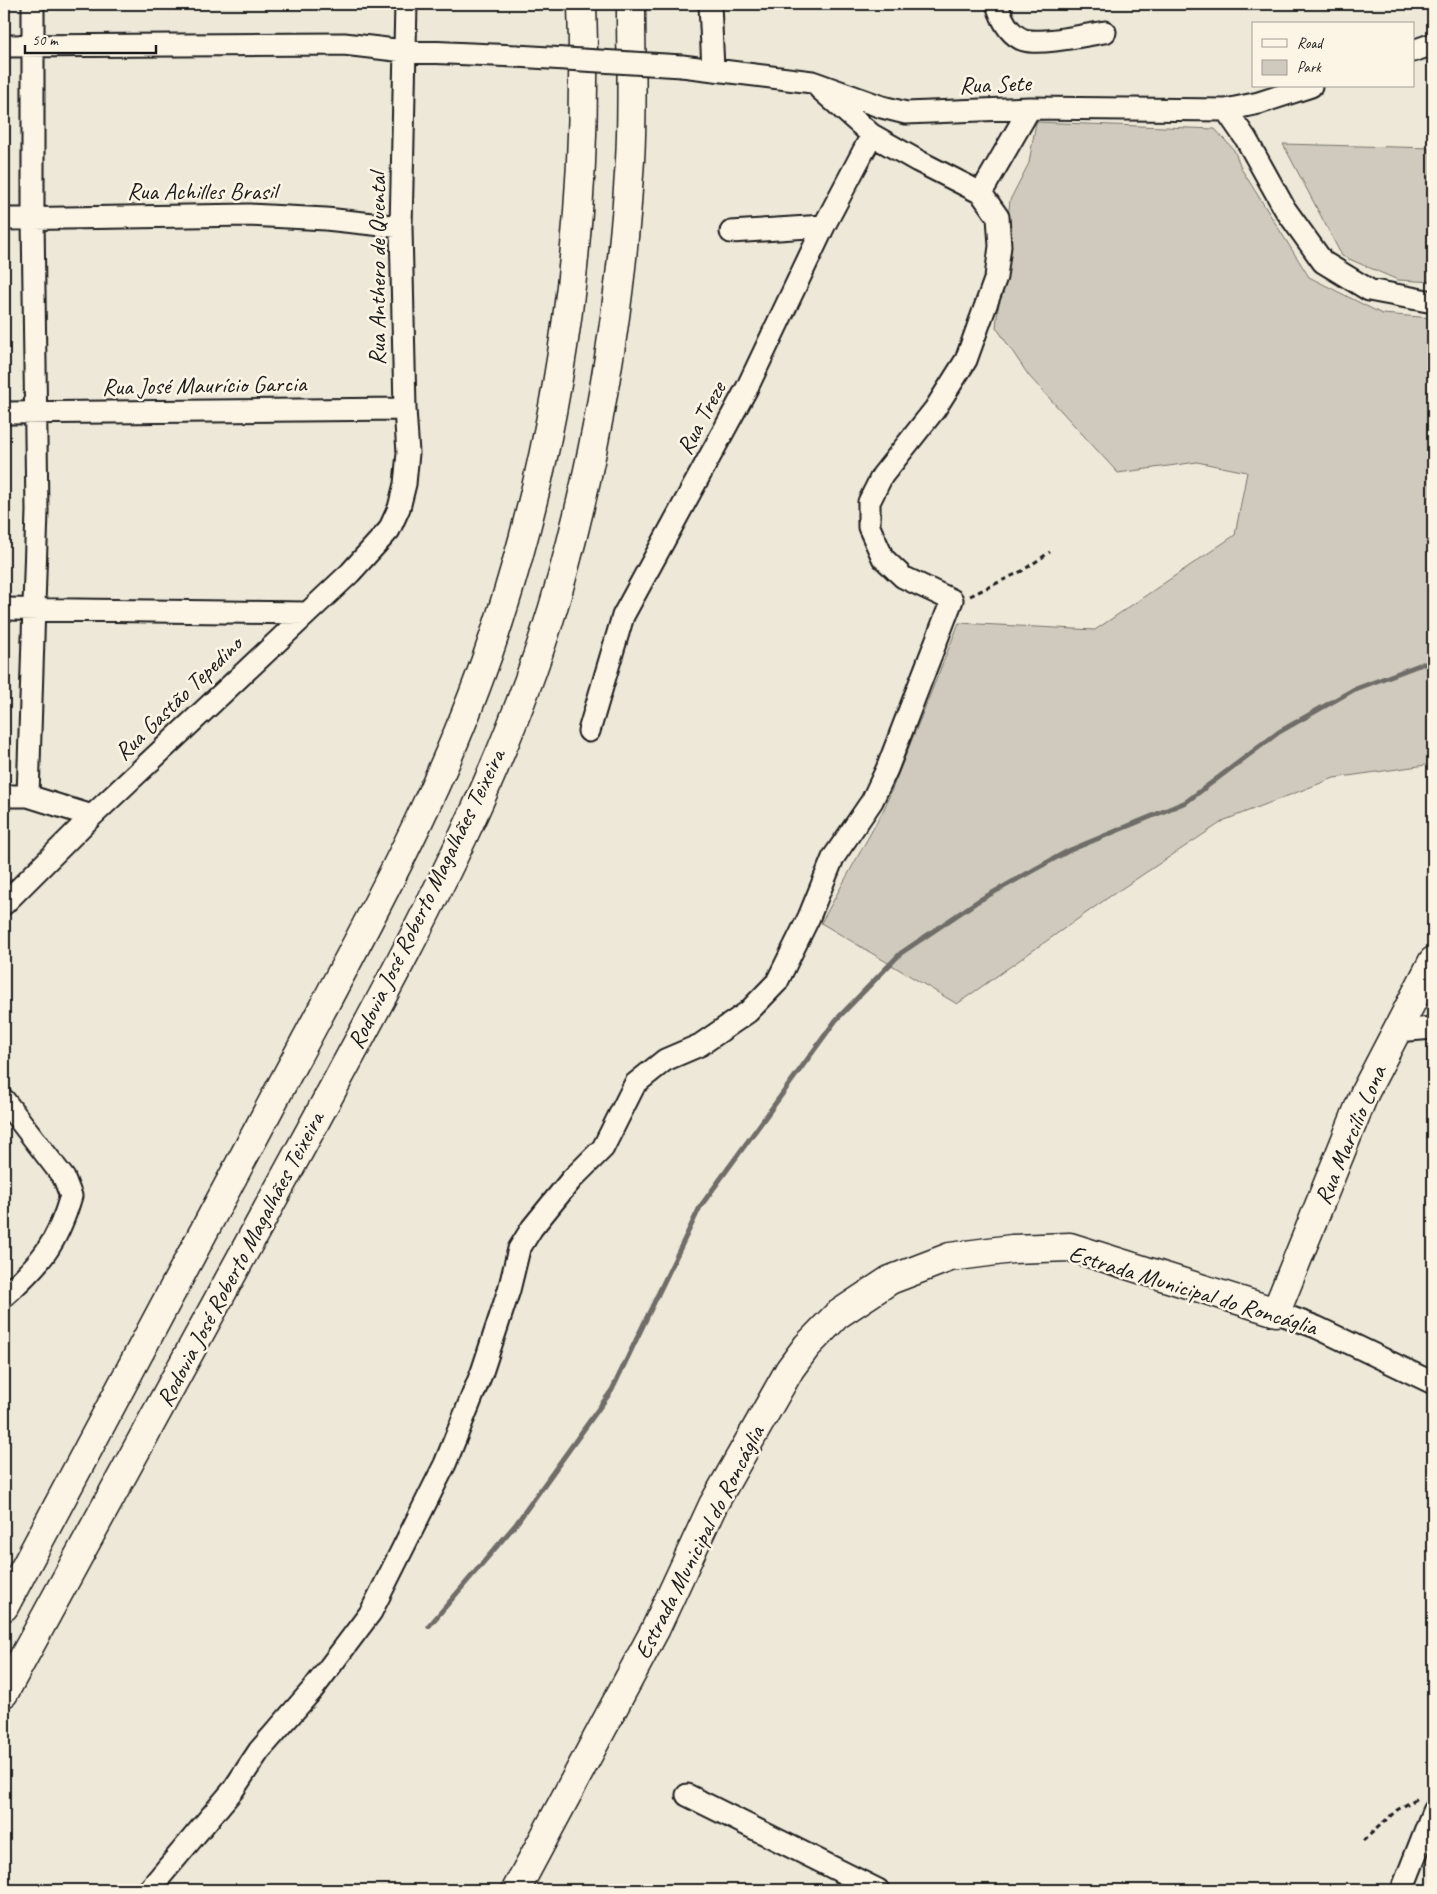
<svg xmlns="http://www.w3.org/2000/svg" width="1437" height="1894" font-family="Caveat,sans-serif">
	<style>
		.green { fill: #cfcabd; stroke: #76736c }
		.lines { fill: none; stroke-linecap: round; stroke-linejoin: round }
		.stream { stroke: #6f6c67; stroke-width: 5 }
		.street-casing { stroke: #1c1c1c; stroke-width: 25 }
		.secondary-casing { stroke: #1c1c1c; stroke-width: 31 }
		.highway-casing { stroke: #1c1c1c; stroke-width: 31 }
		.path { stroke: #1c1c1c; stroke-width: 3; stroke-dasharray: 5 4; stroke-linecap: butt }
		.street { stroke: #fcf5e5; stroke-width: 21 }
		.secondary { stroke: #fcf5e5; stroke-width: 28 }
		.highway { stroke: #fcf5e5; stroke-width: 28 }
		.street-bridge-casing { stroke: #1c1c1c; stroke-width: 25; stroke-linecap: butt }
		.street-bridge { stroke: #fcf5e5; stroke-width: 21 }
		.labels { text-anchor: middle; stroke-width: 5; stroke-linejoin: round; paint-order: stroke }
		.street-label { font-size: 24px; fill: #1c1c1c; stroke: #fcf5e5 }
	</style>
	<rect width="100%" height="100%" fill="#eee8d9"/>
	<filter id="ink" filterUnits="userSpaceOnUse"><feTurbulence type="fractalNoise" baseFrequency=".02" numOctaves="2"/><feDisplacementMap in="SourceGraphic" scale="10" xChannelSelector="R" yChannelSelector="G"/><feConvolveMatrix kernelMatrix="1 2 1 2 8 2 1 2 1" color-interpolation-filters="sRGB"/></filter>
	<g filter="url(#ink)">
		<!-- green -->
		<path class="green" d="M 1036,122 L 1215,129 L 1234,150 L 1242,170 L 1309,277 L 1382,314 L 1433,318 L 1433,764 L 1334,778 L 1225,820 L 1109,897 L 957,1004 L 821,923 L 884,809 L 959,623 L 1095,630 L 1235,535 L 1247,472 L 1197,462 L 1118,473 L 1029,376 L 996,327 L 1010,200 L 1029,163 Z
			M 1283,144 L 1433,148 L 1433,282 L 1398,280 L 1342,256 Z"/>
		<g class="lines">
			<!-- stream -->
			<path class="stream" d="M 429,1626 L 516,1524 L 612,1390 L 700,1207 L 836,1020 L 901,953 L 978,901 L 1068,851 L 1186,802 L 1279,732 L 1353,690 L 1422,664 L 1433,664"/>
			<!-- street casing -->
			<g class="street-casing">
				<path id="street" d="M 710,4 L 713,69
					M 997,4 C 1001,17 1009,35 1024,40 C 1041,45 1086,35 1105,32
					M 4,46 L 344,44 L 404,51 L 516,56
					M 1413,51 L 1433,44
					M 682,66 L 812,82 L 882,107 L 906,113 L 1030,108 L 1226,110 L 1259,103 L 1311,86
					M 820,89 L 872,135 L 918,161 L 981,193
					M 1226,110 L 1246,139 L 1285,209 L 1323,262 L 1369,290 L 1433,302
					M 4,219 L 249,215 L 326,219 L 401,227
					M 731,232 L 824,226
					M 4,413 L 405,409
					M 4,609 L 305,613
					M 589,731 L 623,616 L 747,388 L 824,226 L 872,135
					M 4,796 L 28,796 L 92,816
					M 28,796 L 37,511 L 33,218 L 33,4
					M 4,904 L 92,816 L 350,573 L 389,530 L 399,508 L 405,484 L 408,453 L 405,409 L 401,227 L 406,4
					M 1397,1031 L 1433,1028
					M 4,1100 L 64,1178 L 71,1196 C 57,1244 41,1263 4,1296
					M 1276,1312 L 1316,1327 L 1433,1383
					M 687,1795 L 878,1890
					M 149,1890 L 233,1790 L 259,1751 L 313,1689 L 371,1612 L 445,1464 L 482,1372 L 509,1290 L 519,1249 L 532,1228 L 571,1180 L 603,1148 L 635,1084 L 665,1060 L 700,1045 L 748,1012 L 777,982 L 809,917 L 833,858 L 872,801 L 887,769 L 952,600 L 903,577 L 883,558 L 869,527 L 869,502 L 882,476 L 935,409 L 966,360 L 996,277 L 1000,246 L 998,217 L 981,193 L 1030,108
					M 1402,1890 L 1433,1811"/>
			</g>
			<!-- secondary casing -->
			<g class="secondary-casing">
				<path id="secondary" d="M 516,1890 L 655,1630 L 713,1505 L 790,1369 L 807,1346 L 837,1315 L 890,1280 L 950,1257 L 1012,1249 L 1070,1247 L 1276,1312 L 1365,1092 L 1433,961"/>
			</g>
			<!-- highway casing -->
			<g class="highway-casing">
				<path id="highway" d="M 4,1607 C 99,1425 198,1244 294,1062 C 370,919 450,776 499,621 C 563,422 589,212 582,4
					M 4,1693 C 108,1502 212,1311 316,1120 C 410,945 509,769 562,577 C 599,442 622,300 630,160 C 633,108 631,56 631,4"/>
			</g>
			<!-- path -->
			<path class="path" d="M 970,596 L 1022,571 L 1050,552
				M 1363,1841 L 1397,1810 L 1419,1797"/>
			<!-- street -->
			<use href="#street" class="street"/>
			<!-- secondary -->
			<use href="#secondary" class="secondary"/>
			<!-- highway -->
			<use href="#highway" class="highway"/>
			<!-- street-bridge casing -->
			<g class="street-bridge-casing">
				<path id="street-bridge" d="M 516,56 L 682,66"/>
			</g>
			<!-- street-bridge -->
			<use href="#street-bridge" class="street-bridge"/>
		</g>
	</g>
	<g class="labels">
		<!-- street labels -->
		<g class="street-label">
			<text transform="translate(995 84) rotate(-2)" y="8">Rua Sete</text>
			<text x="202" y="199">Rua Achilles Brasil</text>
			<text transform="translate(377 269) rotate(-90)" y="8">Rua Anthero de Quental</text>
			<text transform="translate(204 385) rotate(-1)" y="8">Rua José Maurício Garcia</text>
			<text transform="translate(701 418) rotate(-62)" y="8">Rua Treze</text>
			<text transform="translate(178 698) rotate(-44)" y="8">Rua Gastão Tepedino</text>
			<text transform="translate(426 899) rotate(-64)" y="8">Rodovia José Roberto Magalhães Teixeira</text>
			<text transform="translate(1350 1135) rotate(-67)" y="8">Rua Marcílio Lona</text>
			<text transform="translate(240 1259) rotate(-62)" y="8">Rodovia José Roberto Magalhães Teixeira</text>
			<text transform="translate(1193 1290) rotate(17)" y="8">Estrada Municipal do Roncáglia</text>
			<text transform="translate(699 1542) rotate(-63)" y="8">Estrada Municipal do Roncáglia</text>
		</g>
	</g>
	<!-- margin -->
	<rect width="1437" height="1894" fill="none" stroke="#fcf5e5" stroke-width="20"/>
	<rect x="10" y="10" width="1417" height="1874" fill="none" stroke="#1c1c1c" stroke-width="2" filter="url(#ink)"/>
	<!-- legend -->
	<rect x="1252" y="22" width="162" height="65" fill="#fcf5e5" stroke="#a29e95"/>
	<rect x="1262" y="39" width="25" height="8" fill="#fcf5e5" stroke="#a29e95"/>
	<text x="1297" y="48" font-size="15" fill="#1c1c1c">Road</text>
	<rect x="1262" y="60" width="25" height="15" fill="#cfcabd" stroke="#a29e95"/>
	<text x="1297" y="72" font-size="15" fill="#1c1c1c">Park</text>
	<!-- scale -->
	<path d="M25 45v8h131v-8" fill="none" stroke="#1c1c1c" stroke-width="2.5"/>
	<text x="32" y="45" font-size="15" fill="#1c1c1c" stroke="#fcf5e5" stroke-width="4" paint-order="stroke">50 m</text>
</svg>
